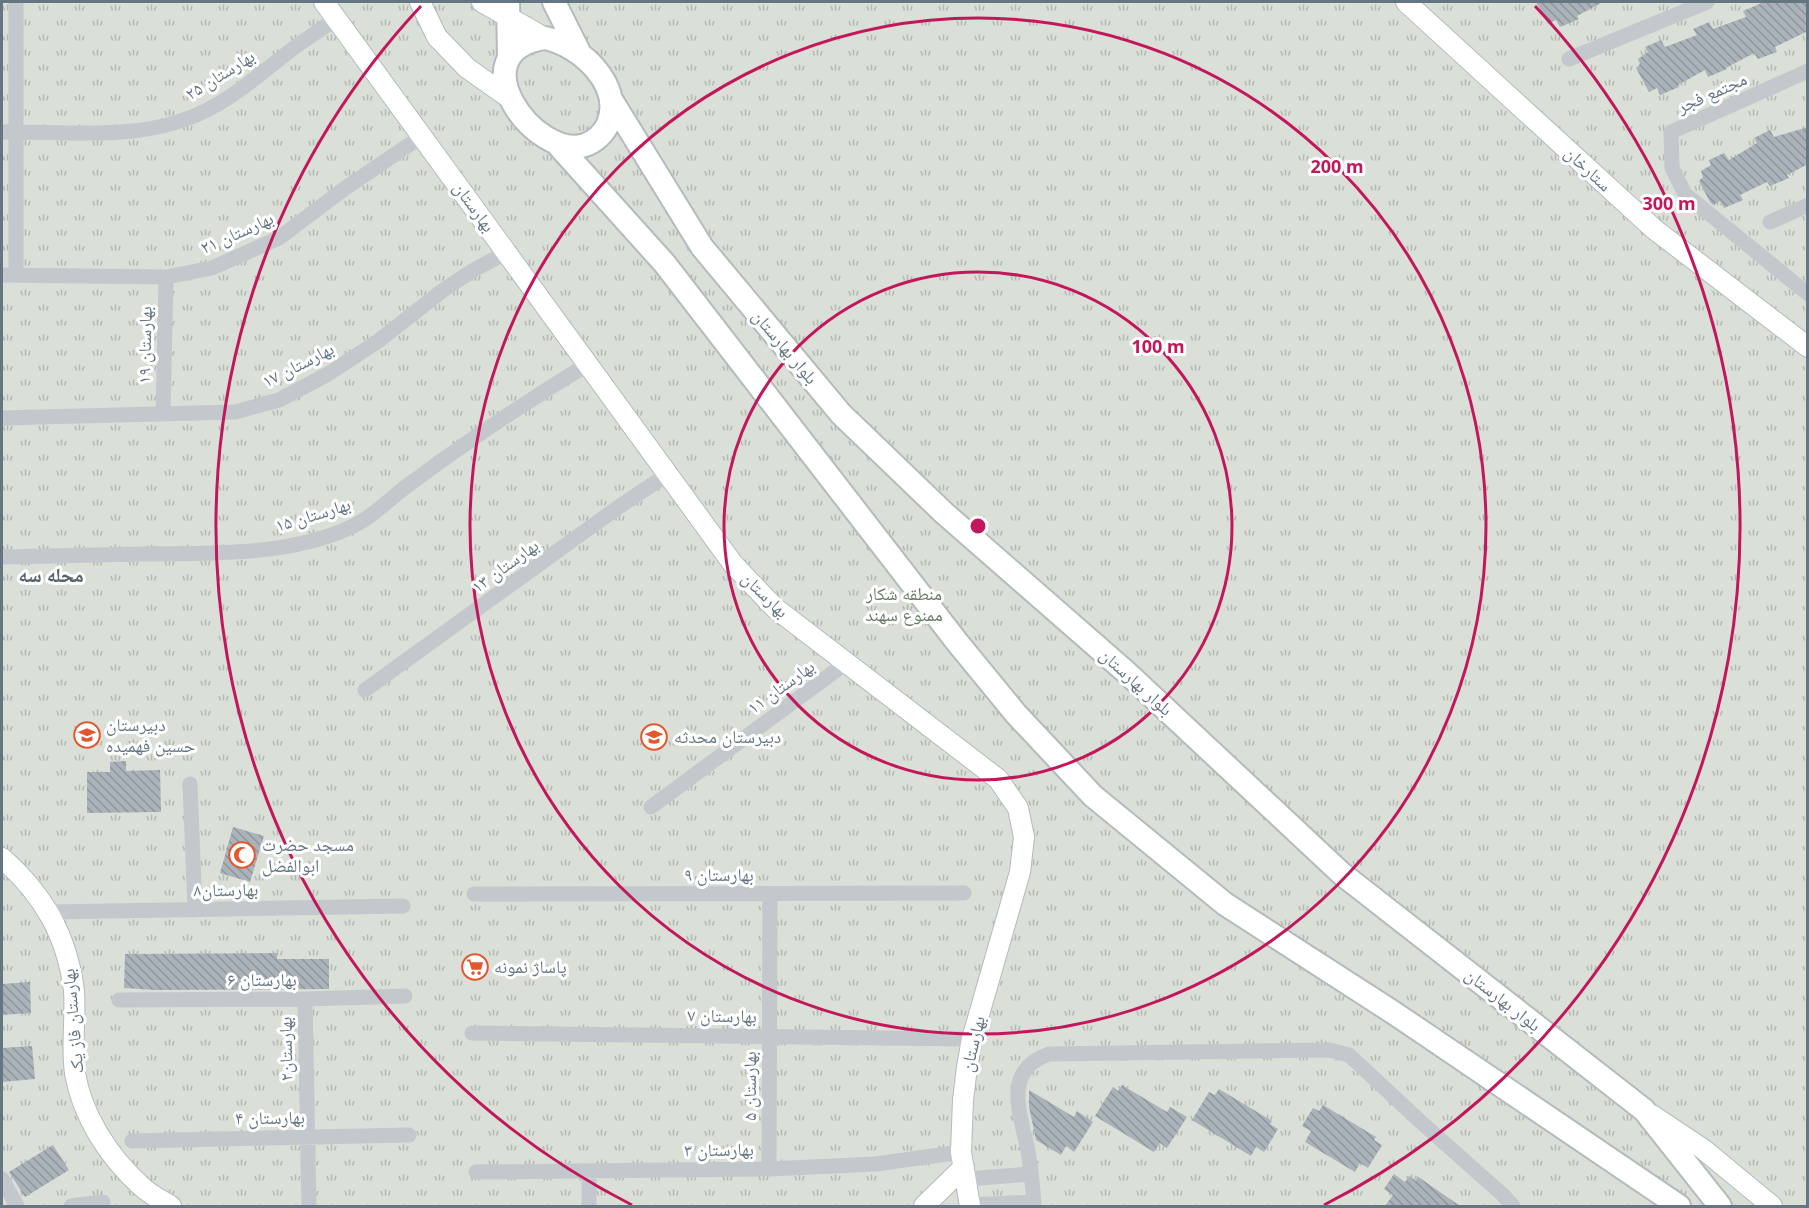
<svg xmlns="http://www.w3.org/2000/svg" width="1809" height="1208" font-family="'Noto Sans','Noto Naskh Arabic',sans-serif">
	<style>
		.grass { fill: url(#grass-tufts) }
		.building { fill: url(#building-back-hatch) }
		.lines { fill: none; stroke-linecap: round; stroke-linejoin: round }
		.secondary-casing { stroke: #b3babf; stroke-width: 22 }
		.primary-casing { stroke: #b5babe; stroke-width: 26 }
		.street { stroke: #c3c8cc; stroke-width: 15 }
		.secondary { stroke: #fff; stroke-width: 20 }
		.primary { stroke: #fff; stroke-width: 22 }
		.ring { fill: none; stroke: #c2185b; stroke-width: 3 }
		.labels { text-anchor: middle; stroke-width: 6; stroke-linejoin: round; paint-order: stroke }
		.street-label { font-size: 18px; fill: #657683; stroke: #fff }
		.park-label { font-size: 18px; fill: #687a64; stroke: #fff }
		.poi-label { font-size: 18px; fill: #657683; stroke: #fff; text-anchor: start }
		.neighbourhood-label { font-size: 20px; font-weight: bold; fill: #57646e; stroke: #fff }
		.centre { fill: #c2185b; stroke: #fff; stroke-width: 3 }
		.ring-label { font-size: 18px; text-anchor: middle; font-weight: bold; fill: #c2185b; stroke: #fff; stroke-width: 6; stroke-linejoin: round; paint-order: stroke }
	</style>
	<defs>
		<pattern id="grass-tufts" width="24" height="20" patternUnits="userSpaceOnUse" patternTransform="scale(1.5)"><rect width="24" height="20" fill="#dadfd7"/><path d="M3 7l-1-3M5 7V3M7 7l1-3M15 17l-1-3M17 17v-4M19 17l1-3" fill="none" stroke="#b4b9b4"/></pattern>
		<pattern id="building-back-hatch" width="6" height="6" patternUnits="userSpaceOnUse" patternTransform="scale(1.5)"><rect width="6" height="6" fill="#aab3b9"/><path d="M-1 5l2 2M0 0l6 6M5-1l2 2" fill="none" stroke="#8e969c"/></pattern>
	</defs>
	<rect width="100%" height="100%" fill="#fafaf8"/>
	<!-- grass -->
	<path class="grass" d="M 2,2 L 1807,2 L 1807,1206 L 2,1206 Z"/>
	<!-- building -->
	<path class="building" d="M 1536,2 L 1603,2 L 1577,16 L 1579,19 L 1560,27 L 1556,20 L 1548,24 Z
		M 1764,2 L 1808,2 L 1808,31 L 1775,47 L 1777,52 L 1758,59 L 1754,53 L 1726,68 L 1727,69 L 1708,77 L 1705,70 L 1678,85 L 1679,87 L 1660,95 L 1657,88 L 1649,92 L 1636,68 L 1640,64 L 1638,59 L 1648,52 L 1645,47 L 1661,40 L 1665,47 L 1697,35 L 1693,29 L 1709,22 L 1713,29 L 1746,17 L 1743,11 Z
		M 1808,127 L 1808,164 L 1787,175 L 1789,178 L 1770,186 L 1767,182 L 1740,195 L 1743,200 L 1724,208 L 1720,201 L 1713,205 L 1710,202 L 1699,181 L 1703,177 L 1701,171 L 1711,165 L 1709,160 L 1724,153 L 1729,160 L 1757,143 L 1754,138 L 1770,130 L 1774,137 Z
		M 126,761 L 126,771 L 160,770 L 161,812 L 87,813 L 87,772 L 110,772 L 110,762 Z
		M 233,827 L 264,836 L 250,882 L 220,873 Z
		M 277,953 L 277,959 L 329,959 L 329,989 L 155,990 L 124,988 L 125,954 Z
		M 30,982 L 31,1013 L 2,1015 L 2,984 Z
		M 32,1046 L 35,1079 L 2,1082 L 2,1048 Z
		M 1122,1085 L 1167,1112 L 1170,1107 L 1187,1117 L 1167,1148 L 1160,1143 L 1154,1152 L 1095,1116 L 1113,1087 L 1118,1091 Z
		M 1219,1089 L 1272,1121 L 1270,1124 L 1278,1129 L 1264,1152 L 1256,1147 L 1251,1156 L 1192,1120 L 1209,1092 L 1215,1095 Z
		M 1029,1090 L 1074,1117 L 1077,1111 L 1093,1122 L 1074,1152 L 1066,1146 L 1061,1155 L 1036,1140 L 1029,1107 Z
		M 1323,1105 L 1376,1137 L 1374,1140 L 1382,1145 L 1368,1168 L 1360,1163 L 1355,1172 L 1305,1142 L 1311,1131 L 1302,1126 L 1313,1108 L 1319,1111 Z
		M 53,1145 L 69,1170 L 25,1197 L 9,1172 Z
		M 1394,1174 L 1405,1182 L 1409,1176 L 1416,1181 L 1417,1176 L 1460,1206 L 1385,1206 L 1393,1195 L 1384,1189 Z"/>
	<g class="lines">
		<!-- secondary casing -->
		<g class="secondary-casing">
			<path id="secondary" d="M 324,2 L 733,564 L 775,608 L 998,779 L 1018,808 L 1024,837 L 1020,872 L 972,1039 L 967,1067 L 963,1100 L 961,1152 L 970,1206
				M 420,2 L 437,37 L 467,68 L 508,97
				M 482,2 L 545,38
				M 1406,2 L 1654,229 L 1808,347
				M 2,858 C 43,894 67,935 74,991 C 76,1018 71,1046 75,1073 C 82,1116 109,1157 141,1186 C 149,1194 161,1200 171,1206
				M 1652,1115 L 1703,1149 L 1772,1206
				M 924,1206 L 964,1167"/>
		</g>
		<!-- primary casing -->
		<g class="primary-casing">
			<path id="primary" d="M 508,2 L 509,57
				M 554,2 L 580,54
				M 545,38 C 580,45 624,85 608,124 C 604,133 595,142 585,145 C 535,161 456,52 545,38 Z
				M 612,101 L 702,247 L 841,414 L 944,513 L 1126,672 L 1342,874 L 1644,1110 L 1720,1206
				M 558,145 L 665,264 L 957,642 L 1016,714 L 1093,796 L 1225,904 L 1394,1013 L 1679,1206"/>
		</g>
		<!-- street -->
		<path class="street" d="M 1569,59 L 1707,2
			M 1808,71 L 1671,132 L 1672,168 L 1685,194 L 1808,294
			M 2,132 C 71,131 145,143 209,109 C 243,91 271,64 302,42 C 314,34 325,26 337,19
			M 1770,222 L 1808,205
			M 2,275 L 166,277 L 212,268 L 279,238 L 344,189 L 422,136
			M 16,275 L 16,2
			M 163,414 L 166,277
			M 2,418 L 235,412 L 279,400 L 328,374 L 377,342 L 442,291 L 472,271 L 507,252
			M 2,557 C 48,556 95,555 142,554 C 212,553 302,557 364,520 C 381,509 395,494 411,483 C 468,441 527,401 588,364
			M 365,690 L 620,506 L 668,474
			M 190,784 L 195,910
			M 651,807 L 846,663
			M 474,894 L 964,893
			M 50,912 L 403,906
			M 305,999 L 309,1206
			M 119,1000 L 305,999 L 405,996
			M 472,1033 L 972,1039
			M 132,1141 L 409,1135
			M 769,1169 L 770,895
			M 476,1172 L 769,1169 L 876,1164 L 961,1152
			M 2,1179 L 17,1206
			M 966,1179 L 1030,1174
			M 969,1205 L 1034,1202
			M 71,1206 L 103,1202
			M 589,1206 L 589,1171
			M 1034,1206 C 1033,1188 1031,1169 1028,1151 C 1021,1114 1001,1071 1049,1054 L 1330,1050 L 1349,1055 L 1422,1123 L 1503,1195 L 1513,1206"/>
		<!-- secondary -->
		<use href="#secondary" class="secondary"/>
		<!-- primary -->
		<use href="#primary" class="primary"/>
	</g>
	<!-- distance rings -->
	<g class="ring">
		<circle cx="978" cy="526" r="254"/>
		<circle cx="978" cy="526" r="508"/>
		<path d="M632 1205A762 762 0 0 1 421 6M1535 6A762 762 0 0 1 1324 1205"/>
	</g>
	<!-- icons -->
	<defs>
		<g id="school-ring" transform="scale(1.35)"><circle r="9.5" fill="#fff" stroke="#e4572e" stroke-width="1.5"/><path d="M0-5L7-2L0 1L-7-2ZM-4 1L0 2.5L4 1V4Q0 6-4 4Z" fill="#e4572e"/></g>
		<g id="mosque-ring" transform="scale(1.35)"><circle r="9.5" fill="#fff" stroke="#e4572e" stroke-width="1.5"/><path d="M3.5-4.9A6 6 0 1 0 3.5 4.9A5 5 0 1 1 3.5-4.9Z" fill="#e4572e"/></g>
		<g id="supermarket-ring" transform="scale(1.35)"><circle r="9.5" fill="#fff" stroke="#e4572e" stroke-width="1.5"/><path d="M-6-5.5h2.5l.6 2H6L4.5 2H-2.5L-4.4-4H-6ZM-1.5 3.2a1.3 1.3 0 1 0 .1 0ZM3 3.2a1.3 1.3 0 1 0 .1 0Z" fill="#e4572e"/></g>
	</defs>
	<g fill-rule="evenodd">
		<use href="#school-ring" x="87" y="735"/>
		<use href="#school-ring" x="654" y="737"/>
		<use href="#mosque-ring" x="242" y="855"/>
		<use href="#supermarket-ring" x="475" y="967"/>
	</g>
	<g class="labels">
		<!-- street labels -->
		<g class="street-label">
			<text transform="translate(220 75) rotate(-32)" y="6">بهارستان ۲۵</text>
			<text transform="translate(1712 93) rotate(-24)" y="6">مجتمع فجر</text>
			<text transform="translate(1588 169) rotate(43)" y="6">ستارخان</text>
			<text transform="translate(474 207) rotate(54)" y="6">بهارستان</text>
			<text transform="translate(237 233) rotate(-24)" y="6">بهارستان ۲۱</text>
			<text transform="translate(145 345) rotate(-89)" y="6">بهارستان ۱۹</text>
			<text transform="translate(785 347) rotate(50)" y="6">بلوار بهارستان</text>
			<text transform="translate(298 365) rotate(-27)" y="6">بهارستان ۱۷</text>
			<text transform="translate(313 515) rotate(-17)" y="6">بهارستان ۱۵</text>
			<text transform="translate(505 566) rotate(-36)" y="6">بهارستان ۱۳</text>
			<text transform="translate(765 595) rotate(44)" y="6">بهارستان</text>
			<text transform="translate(1136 682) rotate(42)" y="6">بلوار بهارستان</text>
			<text transform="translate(781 687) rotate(-36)" y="6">بهارستان ۱۱</text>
			<text x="719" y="881">بهارستان ۹</text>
			<text transform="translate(226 890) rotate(-1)" y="6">بهارستان۸</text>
			<text x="262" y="986">بهارستان ۶</text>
			<text transform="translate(1503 1000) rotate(38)" y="6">بلوار بهارستان</text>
			<text transform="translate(722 1016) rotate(1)" y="6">بهارستان ۷</text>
			<text transform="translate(73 1021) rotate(-95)" y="6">بهارستان فاز یک</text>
			<text transform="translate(973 1044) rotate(-77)" y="6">بهارستان</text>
			<text transform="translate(286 1049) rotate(-91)" y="6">بهارستان۲</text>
			<text transform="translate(750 1086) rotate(-90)" y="6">بهارستان ۵</text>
			<text transform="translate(270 1118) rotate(-1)" y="6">بهارستان ۴</text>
			<text transform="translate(719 1150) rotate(-1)" y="6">بهارستان ۳</text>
		</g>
		<!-- park labels -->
		<g class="park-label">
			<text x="904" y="600">منطقه شکار<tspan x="904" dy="21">ممنوع سهند</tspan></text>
		</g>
		<!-- poi labels -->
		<g class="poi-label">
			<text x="106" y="731">دبیرستان<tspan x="106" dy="21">حسین فهمیده</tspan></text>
			<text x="674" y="743">دبیرستان محدثه</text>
			<text x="262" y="851">مسجد حضرت<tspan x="262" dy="21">ابوالفضل</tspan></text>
			<text x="494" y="973">پاساژ نمونه</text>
		</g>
		<!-- neighbourhood labels -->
		<g class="neighbourhood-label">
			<text x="51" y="582">محله سه</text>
		</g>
	</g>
	<circle cx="978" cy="526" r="9" class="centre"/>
	<g class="ring-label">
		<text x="1337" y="173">200 m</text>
		<text x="1669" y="210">300 m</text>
		<text x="1158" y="353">100 m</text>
	</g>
	<!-- border -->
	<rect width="1809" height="1208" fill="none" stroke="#657683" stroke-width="6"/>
</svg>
